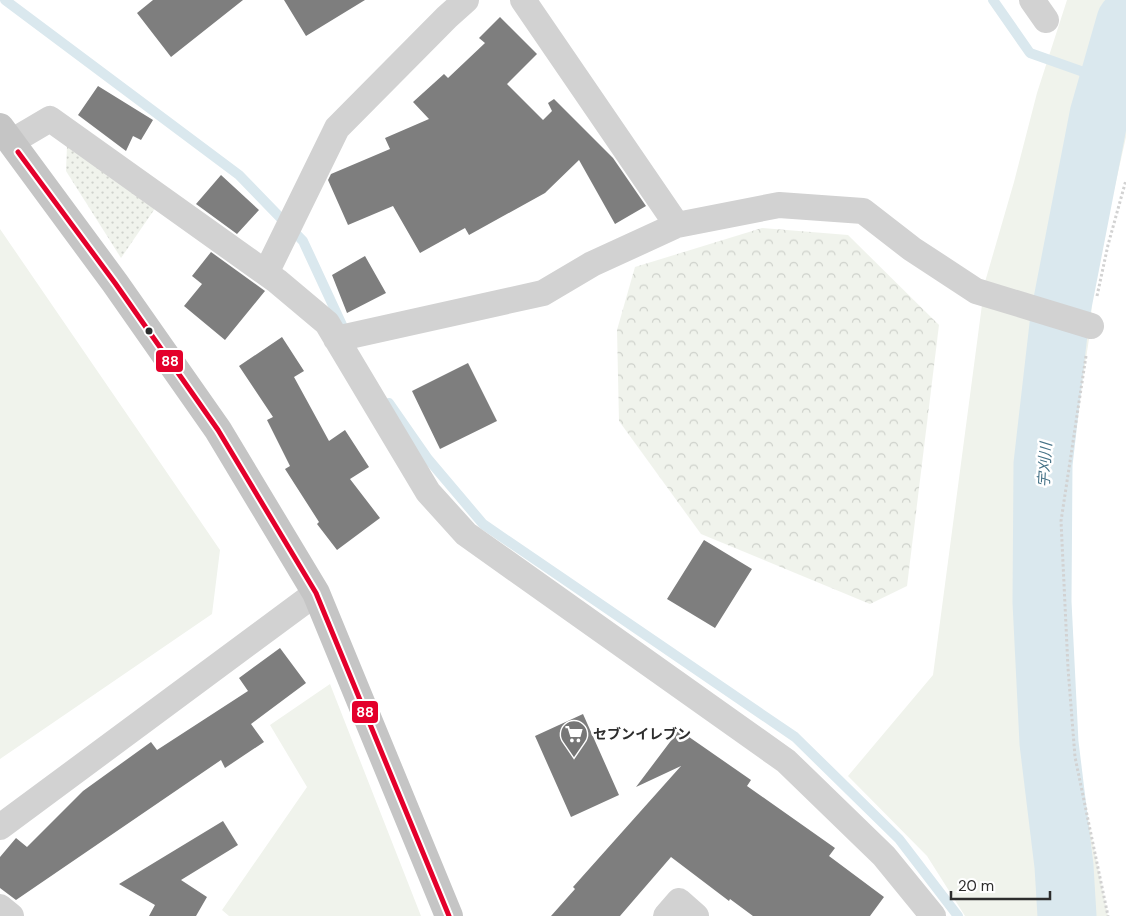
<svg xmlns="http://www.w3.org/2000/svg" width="1126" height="916" font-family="'DM Sans','Noto Sans JP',sans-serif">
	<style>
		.green { fill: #f0f3ec }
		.forest { fill: url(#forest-crowns) }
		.park { fill: url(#park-dots) }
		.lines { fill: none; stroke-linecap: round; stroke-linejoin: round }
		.stream { stroke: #dae8ee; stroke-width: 10 }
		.river { stroke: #dae8ee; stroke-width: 59 }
		.building { fill: #7e7e7e }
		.path { stroke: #d2d2d2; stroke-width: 3; stroke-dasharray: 2.5 2.5; stroke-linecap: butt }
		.street { stroke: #d2d2d2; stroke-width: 26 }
		.primary { stroke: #c5c5c5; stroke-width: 28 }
		.bus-1-casing { stroke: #fff; stroke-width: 9 }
		.bus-1 { stroke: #e4002b; stroke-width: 5 }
		.bus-dot { fill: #2d2d2d; stroke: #fff; stroke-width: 2 }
		.labels { text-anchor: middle; stroke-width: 5; stroke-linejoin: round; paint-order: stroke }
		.poi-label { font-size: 14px; font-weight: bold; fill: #2d2d2d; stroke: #fff; text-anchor: start }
		.water-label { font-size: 15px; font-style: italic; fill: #447186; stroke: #fff }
		.line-badge { stroke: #fff; stroke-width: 2 }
		.badge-label { font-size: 14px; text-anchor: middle; font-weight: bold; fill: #fff }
	</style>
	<defs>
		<pattern id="forest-crowns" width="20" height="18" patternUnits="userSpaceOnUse" patternTransform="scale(1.25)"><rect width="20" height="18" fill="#f0f3ec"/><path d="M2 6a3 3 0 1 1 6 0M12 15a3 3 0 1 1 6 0" fill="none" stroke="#ced1cb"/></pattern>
		<pattern id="park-dots" width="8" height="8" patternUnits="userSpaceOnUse" patternTransform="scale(1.25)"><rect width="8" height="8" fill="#f0f3ec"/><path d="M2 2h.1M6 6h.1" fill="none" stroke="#ced1cb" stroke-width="1.8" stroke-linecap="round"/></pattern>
	</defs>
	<rect width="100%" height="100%" fill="#fff"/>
	<!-- green -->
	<path class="green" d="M 1067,0 L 1126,0 L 1126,137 L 1092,288 L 1091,326 L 1061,521 L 1075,757 L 1108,916 L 965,916 L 927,856 L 848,776 L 933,675 L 985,282 L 1014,182 L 1037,93 Z
		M 0,229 L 220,550 L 212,614 L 0,759 Z
		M 330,684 L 421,916 L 229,916 L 222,910 L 307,787 L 270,725 Z"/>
	<!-- forest -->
	<path class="forest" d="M 762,228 L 848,235 L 939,325 L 907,586 L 870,604 L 701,534 L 619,421 L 617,330 L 635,267 Z"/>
	<!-- park -->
	<path class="park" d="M 67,146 L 156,207 L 121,258 L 66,171 Z"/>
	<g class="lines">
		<!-- stream -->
		<path class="stream" d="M 5,0 L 239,175 L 303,241 L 343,327
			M 993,0 L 1030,53 L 1109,81
			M 389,403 L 428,459 L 483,524 L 795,737 L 899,839 L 958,916"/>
		<!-- river -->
		<path class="river" d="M 1067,916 L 1064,866 L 1049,743 L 1042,602 L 1043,464 L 1060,316 L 1099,115 L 1126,21"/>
	</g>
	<!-- building -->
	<path class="building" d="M 153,0 L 243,0 L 171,57 L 137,13 Z
		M 284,0 L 365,0 L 306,36 Z
		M 500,17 L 537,54 L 507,84 L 543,120 L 552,111 L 548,103 L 554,99 L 613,158 L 646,206 L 615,224 L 579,160 L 545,193 L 469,235 L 465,228 L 420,253 L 393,206 L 348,225 L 328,180 L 331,174 L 390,149 L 385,138 L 429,119 L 413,102 L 444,74 L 448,78 L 485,43 L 479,38 Z
		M 98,86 L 153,120 L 141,140 L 133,136 L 126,151 L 78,115 Z
		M 221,175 L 259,210 L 237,234 L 196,204 Z
		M 211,252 L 265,291 L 225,340 L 184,306 L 202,284 L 192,276 Z
		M 365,256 L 386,293 L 347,313 L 332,275 Z
		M 282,337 L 304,371 L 294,377 L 329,441 L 345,430 L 369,467 L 350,479 L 380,518 L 337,550 L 317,524 L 319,522 L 285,469 L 290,466 L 267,420 L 273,417 L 239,366 Z
		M 468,363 L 497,421 L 440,449 L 412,391 Z
		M 704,540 L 752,569 L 715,628 L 667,599 Z
		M 280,648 L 306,683 L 251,724 L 264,742 L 225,768 L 221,760 L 16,900 L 0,888 L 0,857 L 16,838 L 27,847 L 83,791 L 151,742 L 157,750 L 248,691 L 239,678 Z
		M 583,714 L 619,795 L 571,817 L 535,736 Z
		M 679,730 L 751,780 L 747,786 L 835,848 L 829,856 L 884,897 L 870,916 L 753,916 L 730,899 L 729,901 L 671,857 L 620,916 L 551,916 L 575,889 L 573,887 L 681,766 L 636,787 Z
		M 223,821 L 238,845 L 181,880 L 207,897 L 196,916 L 149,916 L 155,905 L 119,884 Z"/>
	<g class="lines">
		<!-- path -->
		<path class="path" d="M 1097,296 L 1108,245 L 1126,180
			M 1086,356 L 1061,521 L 1068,668 L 1075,757 L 1108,916"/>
		<!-- street -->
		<path class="street" d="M 523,0 L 677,225
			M 1032,0 L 1046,20
			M 11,142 L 50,119 L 277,281 L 327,323 L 428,492 L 466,534 L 786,761 L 884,856 L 933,916
			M 266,273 L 337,128 L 447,17 L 466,0
			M 336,339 L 543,293 L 592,264 L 677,225 L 779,205 L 863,211 L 912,249 L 976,291 L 1091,326
			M 0,827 L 316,593
			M 0,907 L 11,916
			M 666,916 L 679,901 L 696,916"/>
		<!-- primary -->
		<path class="primary" d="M 0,127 L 115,283 L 218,430 L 316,593 L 449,916"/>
		<!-- bus-1 casing -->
		<g class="bus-1-casing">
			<path id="bus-1" d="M 18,152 L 115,283 L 218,430 L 316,593 L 449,916"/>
		</g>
		<!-- bus-1 -->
		<use href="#bus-1" class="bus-1"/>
	</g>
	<!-- icons -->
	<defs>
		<g id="supermarket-pin" transform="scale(1.4375)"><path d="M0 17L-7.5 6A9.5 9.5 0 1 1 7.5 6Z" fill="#767676" stroke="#fff"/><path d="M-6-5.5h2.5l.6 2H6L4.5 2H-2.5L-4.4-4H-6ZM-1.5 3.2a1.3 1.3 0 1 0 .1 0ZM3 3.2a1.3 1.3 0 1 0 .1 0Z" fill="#fff"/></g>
	</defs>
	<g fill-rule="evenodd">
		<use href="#supermarket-pin" x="574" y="734"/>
	</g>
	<!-- markers -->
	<circle class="bus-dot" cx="149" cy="331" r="4.5"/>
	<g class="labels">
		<!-- poi labels -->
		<g class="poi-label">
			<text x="593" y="739">セブンイレブン</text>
		</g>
		<!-- water labels -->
		<g class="water-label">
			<text transform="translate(1045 465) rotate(-87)" y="5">宇刈川</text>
		</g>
	</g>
	<g class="line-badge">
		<rect x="155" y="349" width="29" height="24" rx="5" fill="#e4002b"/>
		<rect x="351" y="700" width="28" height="24" rx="5" fill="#e4002b"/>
	</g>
	<g class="badge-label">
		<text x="170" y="366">88</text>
		<text x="365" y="717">88</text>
	</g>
	<!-- scale -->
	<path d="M951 891v8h99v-8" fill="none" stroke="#2d2d2d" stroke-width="2.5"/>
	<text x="958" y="891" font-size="15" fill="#2d2d2d" stroke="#ffffff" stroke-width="4" paint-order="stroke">20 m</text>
</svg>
